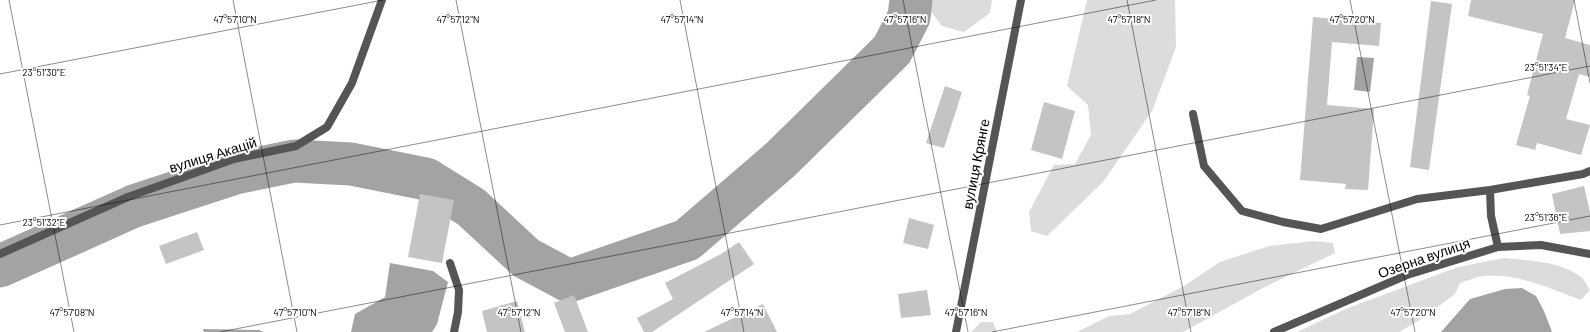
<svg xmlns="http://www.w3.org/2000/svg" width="1590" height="332" font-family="Barlow,sans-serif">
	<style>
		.green { fill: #dcdcdc }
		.water { fill: #a3a3a3 }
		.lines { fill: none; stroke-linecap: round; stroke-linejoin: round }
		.river { stroke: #a3a3a3; stroke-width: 43 }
		.building { fill: #c4c4c4 }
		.service { stroke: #555; stroke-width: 8 }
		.minor { stroke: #555; stroke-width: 8 }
		.tertiary { stroke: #555; stroke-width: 8 }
		.ticks { fill: none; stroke: #000; stroke-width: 1; stroke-opacity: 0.45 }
		.labels { text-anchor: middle; stroke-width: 4; stroke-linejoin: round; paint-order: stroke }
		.street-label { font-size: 14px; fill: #000; stroke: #fff }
		.ticks-label { font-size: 10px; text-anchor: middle; fill: #000; stroke: #fff; stroke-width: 4; stroke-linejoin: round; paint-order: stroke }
	</style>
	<rect width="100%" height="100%" fill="#fff"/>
	<!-- green -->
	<path class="green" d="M 930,0 L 992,0 L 990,13 L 964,32 L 942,26 L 928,8 Z
		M 1087,0 L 1175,0 L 1176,47 L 1152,111 L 1103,182 L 1047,236 L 1031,231 L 1029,212 L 1054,165 L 1075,164 L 1091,135 L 1088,105 L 1067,86 Z
		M 1314,241 L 1333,243 L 1335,253 L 1261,289 L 1183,332 L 1077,332 L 1109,316 L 1130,314 L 1184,286 L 1220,262 L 1269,246 Z
		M 1504,258 C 1530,261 1560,261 1581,277 C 1585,280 1587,286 1590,290 L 1581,300 C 1550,288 1517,273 1483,276 C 1475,277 1467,281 1460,283 L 1455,294 L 1420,320 L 1399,332 L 1297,332 L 1348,308 L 1458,267 Z
		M 981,322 L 993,322 L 997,332 L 971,332 Z"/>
	<!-- water -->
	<path class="water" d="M 1357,57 L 1374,58 L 1370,92 L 1354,90 Z
		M 390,263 L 433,271 L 448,282 L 437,324 L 432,332 L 351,332 L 355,314 L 385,297 Z
		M 1522,288 L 1536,296 L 1544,311 L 1552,332 L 1441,332 L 1470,299 L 1505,289 Z
		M 203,329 L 259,330 L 264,332 L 204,332 Z"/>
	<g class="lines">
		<!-- river -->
		<path class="river" d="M 0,266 L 134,206 L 235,173 L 294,161 L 351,164 L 426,179 L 471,207 L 526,258 L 569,281 L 687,240 L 780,160 L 892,50 L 909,17 L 911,0"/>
	</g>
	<!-- building -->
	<path class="building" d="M 1471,0 L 1575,0 L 1565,38 L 1590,45 L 1590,77 L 1579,74 L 1566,119 L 1590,125 L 1581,155 L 1537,143 L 1535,150 L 1516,145 L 1530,96 L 1527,95 L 1543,34 L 1468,16 Z
		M 1431,1 L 1452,4 L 1429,170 L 1410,167 Z
		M 1313,17 L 1381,23 L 1379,46 L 1332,42 L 1327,105 L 1374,109 L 1368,190 L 1345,189 L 1346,184 L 1300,180 Z
		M 945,86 L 962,92 L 944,148 L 926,143 Z
		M 1044,102 L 1075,111 L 1062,159 L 1031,150 Z
		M 1584,186 L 1590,212 L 1590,231 L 1560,234 L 1552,194 Z
		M 420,194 L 454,200 L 442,263 L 408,257 Z
		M 909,218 L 934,225 L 928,249 L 903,243 Z
		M 197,232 L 204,250 L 166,264 L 159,246 Z
		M 739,242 L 754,264 L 652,332 L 644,332 L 637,318 L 673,299 L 665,283 L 721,254 Z
		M 927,290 L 931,315 L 901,318 L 898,294 Z
		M 574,295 L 588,332 L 565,332 L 554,303 Z
		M 517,301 L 525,332 L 487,332 L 482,311 Z
		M 763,304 L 777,332 L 704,332 Z"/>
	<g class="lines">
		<!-- service -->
		<path class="service" d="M 1193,114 L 1204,166 L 1242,211 L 1283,222 L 1321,229 L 1417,199 L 1490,190 L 1583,174 L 1590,171
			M 1490,190 L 1491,216 L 1498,247
			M 450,263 L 459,290 L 458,312 L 454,332"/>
		<!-- minor -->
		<path class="minor" d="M 0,254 L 128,197 L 234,159 L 296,146 L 327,127 L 352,83 L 382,0"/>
		<!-- tertiary -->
		<path class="tertiary" d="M 956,332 L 1021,0
			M 1274,332 L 1407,275 L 1498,247 L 1541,245 L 1590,254"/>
	</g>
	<!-- ticks -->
	<path class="ticks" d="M 9,0 L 74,332M 233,0 L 297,332M 456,0 L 521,332M 680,0 L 744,332M 903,0 L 968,332M 1127,0 L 1191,332M 1350,0 L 1415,332M 1574,0 L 1590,83M 0,74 L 383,0M 0,225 L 1156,0M 220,332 L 1590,66M 992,332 L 1590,216"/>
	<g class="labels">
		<!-- street labels -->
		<g class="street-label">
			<text transform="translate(213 155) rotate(-17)" y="5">вулиця Акацій</text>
			<text transform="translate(976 164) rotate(-79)" y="5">вулиця Крянге</text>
			<text transform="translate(1424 258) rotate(-19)" y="5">Озерна вулиця</text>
		</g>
	</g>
	<g class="ticks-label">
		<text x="235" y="23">47°57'10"N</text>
		<text x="458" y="23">47°57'12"N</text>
		<text x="682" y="23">47°57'14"N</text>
		<text x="905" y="23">47°57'16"N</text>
		<text x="1129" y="23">47°57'18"N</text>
		<text x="1352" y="23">47°57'20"N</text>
		<text x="1546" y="71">23°51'34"E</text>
		<text x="44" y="76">23°51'30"E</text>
		<text x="1546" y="221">23°51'36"E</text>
		<text x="44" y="226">23°51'32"E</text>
		<text x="72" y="316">47°57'08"N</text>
		<text x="295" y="316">47°57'10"N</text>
		<text x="519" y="316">47°57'12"N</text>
		<text x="742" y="316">47°57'14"N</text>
		<text x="966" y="316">47°57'16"N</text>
		<text x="1189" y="316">47°57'18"N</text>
		<text x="1413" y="316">47°57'20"N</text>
	</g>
</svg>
